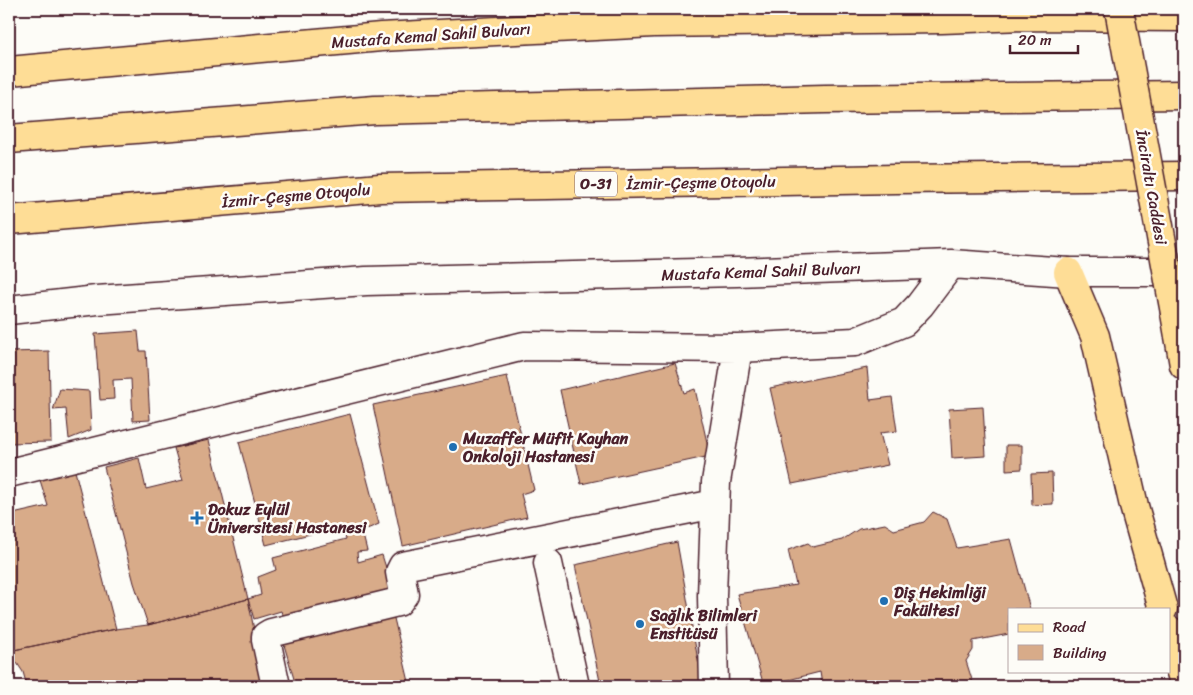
<svg xmlns="http://www.w3.org/2000/svg" width="1193" height="695" font-family="Sriracha,sans-serif">
	<style>
		.building { fill: #d8ab89; stroke: #4a1f2b }
		.lines { fill: none; stroke-linecap: round; stroke-linejoin: round }
		.minor-casing { stroke: #4a1f2b; stroke-width: 31 }
		.major-casing { stroke: #4a1f2b; stroke-width: 31 }
		.highway-casing { stroke: #4a1f2b; stroke-width: 31 }
		.minor { stroke: #fdfcf7; stroke-width: 28 }
		.major { stroke: #fedd96; stroke-width: 28 }
		.highway { stroke: #fedd96; stroke-width: 28 }
		.major-bridge-casing { stroke: #4a1f2b; stroke-width: 31; stroke-linecap: butt }
		.major-bridge { stroke: #fedd96; stroke-width: 28 }
		.poi-dot { fill: #1f6fb2; stroke: #fdfcf7; stroke-width: 2 }
		.labels { text-anchor: middle; stroke-width: 5; stroke-linejoin: round; paint-order: stroke }
		.shield { fill: #fdfcf7; stroke: #806168; stroke-width: 1 }
		.shield-label { font-size: 15px; font-weight: bold; fill: #4a1f2b }
		.street-label { font-size: 16px; fill: #4a1f2b; stroke: #fdfcf7 }
		.poi-label { font-size: 16px; font-weight: bold; fill: #4a1f2b; stroke: #fdfcf7; text-anchor: start }
	</style>
	<rect width="100%" height="100%" fill="#fdfcf7"/>
	<filter id="ink" filterUnits="userSpaceOnUse"><feTurbulence type="fractalNoise" baseFrequency=".02" numOctaves="2"/><feDisplacementMap in="SourceGraphic" scale="10" xChannelSelector="R" yChannelSelector="G"/><feConvolveMatrix kernelMatrix="1 2 1 2 8 2 1 2 1" color-interpolation-filters="sRGB"/></filter>
	<g filter="url(#ink)">
		<!-- building -->
		<path class="building" d="M 138,331 L 140,351 L 146,351 L 150,420 L 133,421 L 131,379 L 113,380 L 114,399 L 100,400 L 95,334 Z
			M 49,351 L 51,442 L 9,443 L 9,352 Z
			M 675,363 L 684,393 L 695,389 L 710,456 L 581,484 L 560,390 Z
			M 867,368 L 870,400 L 892,397 L 897,431 L 880,433 L 888,465 L 792,484 L 770,388 Z
			M 507,376 L 534,490 L 521,494 L 527,517 L 403,546 L 373,405 Z
			M 60,389 L 89,391 L 91,430 L 69,439 L 66,409 L 53,410 Z
			M 983,407 L 986,456 L 952,458 L 949,409 Z
			M 350,414 L 379,524 L 362,531 L 367,551 L 357,552 L 358,562 L 382,555 L 394,593 L 284,620 L 281,611 L 254,619 L 248,599 L 261,595 L 258,577 L 276,570 L 273,558 L 346,539 L 342,526 L 266,545 L 239,442 Z
			M 209,440 L 248,599 L 148,625 L 134,583 L 104,467 L 139,458 L 146,489 L 183,480 L 174,448 Z
			M 1006,445 L 1022,445 L 1022,469 L 1006,470 Z
			M 75,471 L 116,629 L 9,651 L 9,496 L 13,514 L 48,506 L 39,477 Z
			M 1052,473 L 1053,504 L 1032,505 L 1031,474 Z
			M 933,512 L 947,519 L 957,548 L 1011,539 L 1030,609 L 1009,609 L 1009,634 L 973,641 L 973,650 L 966,661 L 974,686 L 829,686 L 822,685 L 820,672 L 764,686 L 737,594 L 796,585 L 788,550 L 808,543 L 813,547 L 842,540 L 859,529 L 885,524 L 894,530 L 924,522 Z
			M 677,542 L 702,683 L 696,686 L 601,686 L 575,565 Z
			M 248,599 L 265,686 L 27,686 L 23,672 L 9,651 L 116,629 L 148,625 Z
			M 392,610 L 410,686 L 296,686 L 282,638 Z"/>
		<g class="lines">
			<!-- minor casing -->
			<g class="minor-casing">
				<path id="minor" d="M 9,310 L 97,300 L 366,281 L 737,272 L 951,264 L 1068,272 L 1184,272
					M 9,473 L 524,346 L 738,348 L 855,342 L 904,322 L 920,305 L 951,264
					M 548,563 L 575,686
					M 276,686 L 266,640 L 266,636 L 271,633 L 398,602 L 404,594 L 400,572 L 403,566 L 715,504
					M 714,686 L 712,596 L 716,482 L 738,348"/>
			</g>
			<!-- major casing -->
			<g class="major-casing">
				<path id="major" d="M 9,71 L 381,37 L 654,23 L 942,19 L 1026,16 L 1184,17
					M 1068,272 L 1095,336 L 1134,506 L 1163,609
					M 1175,313 L 1184,365
					M 1169,630 L 1184,683"/>
			</g>
			<!-- highway casing -->
			<g class="highway-casing">
				<path id="highway" d="M 9,139 L 375,110 L 825,99 L 1184,95
					M 9,220 L 380,188 L 896,179 L 1184,176"/>
			</g>
			<!-- minor -->
			<use href="#minor" class="minor"/>
			<!-- major -->
			<use href="#major" class="major"/>
			<!-- highway -->
			<use href="#highway" class="highway"/>
			<!-- major-bridge casing -->
			<g class="major-bridge-casing">
				<path id="major-bridge" d="M 1119,9 L 1175,313"/>
			</g>
			<!-- major-bridge -->
			<use href="#major-bridge" class="major-bridge"/>
		</g>
	</g>
	<!-- markers -->
	<g class="poi-dot">
		<circle cx="453" cy="447" r="5"/>
		<path d="M194.5 510.5h5v5h5v5h-5v5h-5v-5h-5v-5h5z"/>
		<circle cx="884" cy="601" r="5"/>
		<circle cx="640" cy="624" r="5"/>
	</g>
	<g class="labels">
		<!-- shield labels -->
		<rect class="shield" x="575" y="171.5" width="42" height="25" rx="4"/>
		<g class="shield-label">
			<text x="596" y="189">O-31</text>
		</g>
		<!-- street labels -->
		<g class="street-label">
			<text transform="translate(431 35) rotate(-4)" y="6">Mustafa Kemal Sahil Bulvarı</text>
			<text transform="translate(701 182) rotate(-1)" y="6">İzmir-Çeşme Otoyolu</text>
			<text transform="translate(1152 187) rotate(80)" y="6">İnciraltı Caddesi</text>
			<text transform="translate(296 195) rotate(-5)" y="6">İzmir-Çeşme Otoyolu</text>
			<text transform="translate(761 271) rotate(-2)" y="6">Mustafa Kemal Sahil Bulvarı</text>
		</g>
		<!-- poi labels -->
		<g class="poi-label">
			<text x="463" y="444">Muzaffer Müfit Kayhan<tspan x="463" dy="18">Onkoloji Hastanesi</tspan></text>
			<text x="208" y="515">Dokuz Eylül<tspan x="208" dy="18">Üniversitesi Hastanesi</tspan></text>
			<text x="894" y="598">Diş Hekimliği<tspan x="894" dy="18">Fakültesi</tspan></text>
			<text x="650" y="621">Sağlık Bilimleri<tspan x="650" dy="18">Enstitüsü</tspan></text>
		</g>
	</g>
	<!-- margin -->
	<rect width="1193" height="695" fill="none" stroke="#fdfcf7" stroke-width="30"/>
	<rect x="15" y="15" width="1163" height="665" fill="none" stroke="#4a1f2b" stroke-width="2" filter="url(#ink)"/>
	<!-- legend -->
	<rect x="1008" y="608" width="162" height="65" fill="#fdfcf7" stroke="#b5a4a5"/>
	<rect x="1018" y="624" width="25" height="8" fill="#fedd96" stroke="#b5a4a5"/>
	<text x="1053" y="632" font-size="15" fill="#4a1f2b">Road</text>
	<rect x="1018" y="645" width="25" height="15" fill="#d8ab89" stroke="#b5a4a5"/>
	<text x="1053" y="658" font-size="15" fill="#4a1f2b">Building</text>
	<!-- scale -->
	<path d="M1010 45v8h68v-8" fill="none" stroke="#4a1f2b" stroke-width="2.5"/>
	<text x="1018" y="45" font-size="15" fill="#4a1f2b" stroke="#fdfcf7" stroke-width="4" paint-order="stroke">20 m</text>
</svg>
